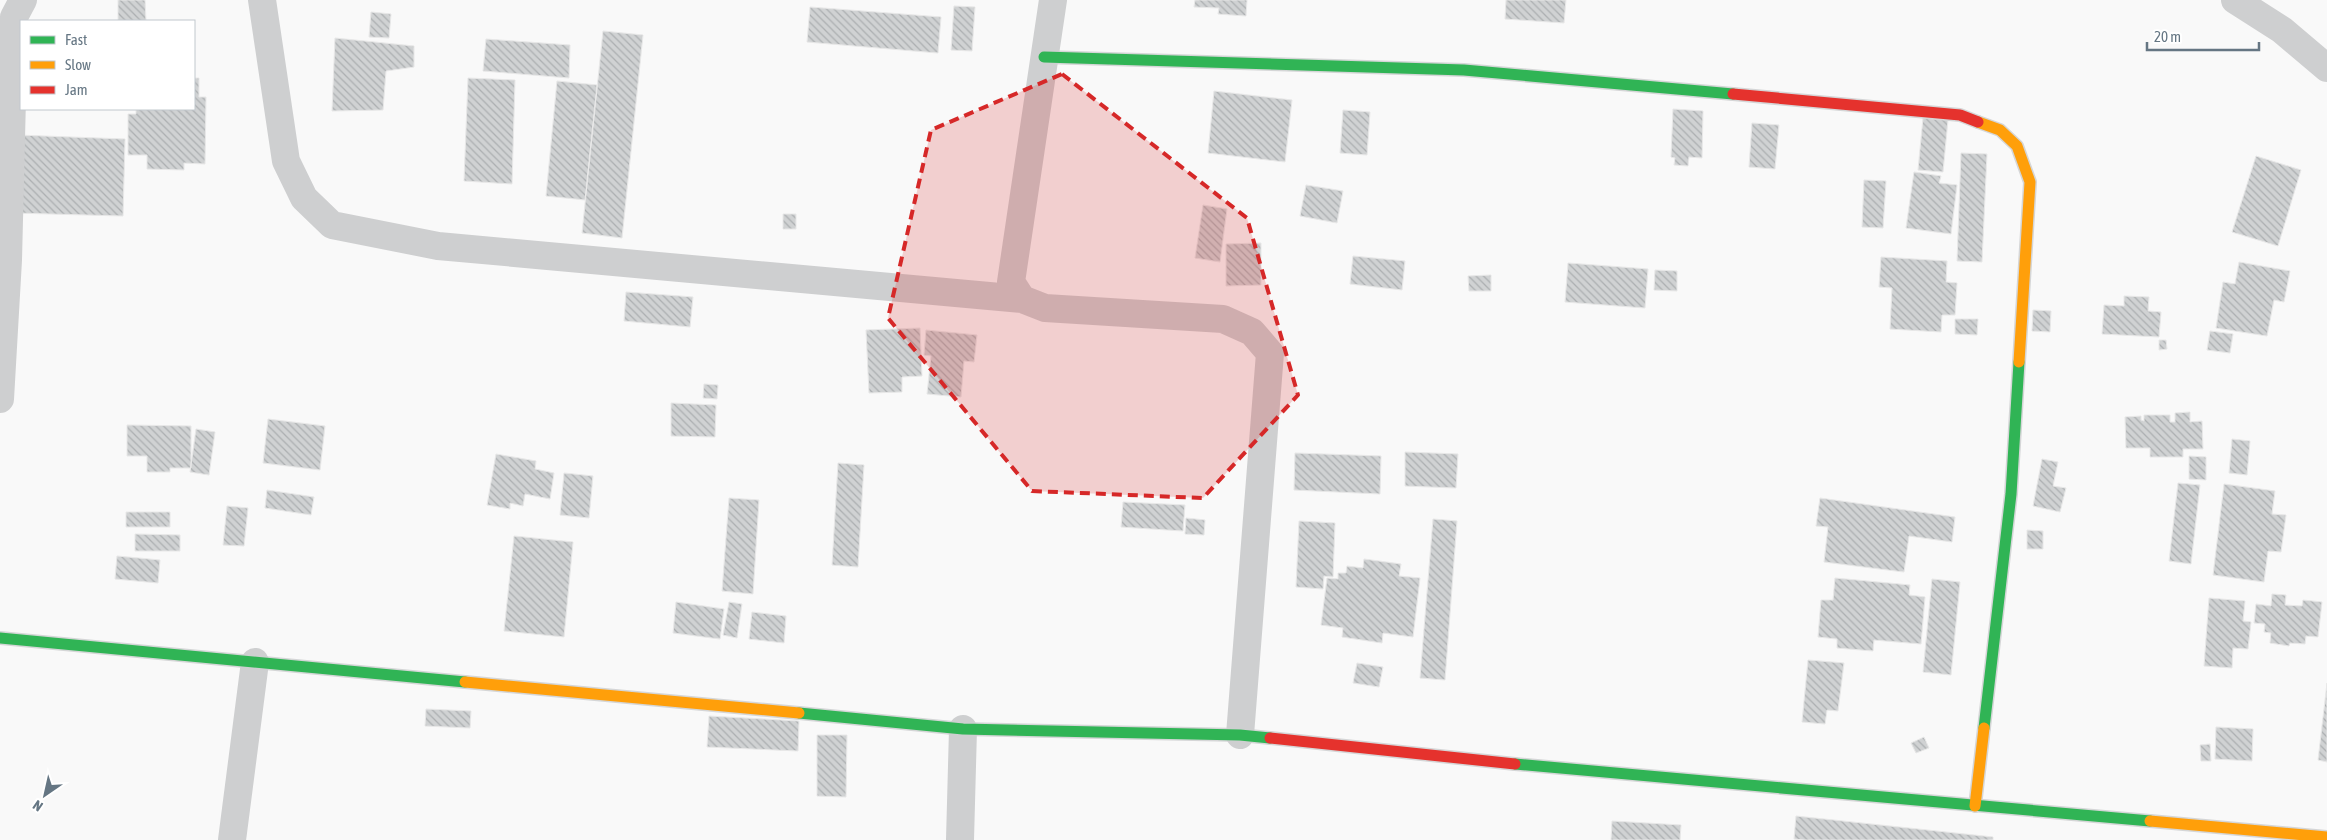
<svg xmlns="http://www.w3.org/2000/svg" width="2327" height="840" font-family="'Asap Condensed',sans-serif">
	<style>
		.building { fill: url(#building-back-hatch); stroke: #e8e8e8 }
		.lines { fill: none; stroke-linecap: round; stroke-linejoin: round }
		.fast-casing { stroke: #d5d6d7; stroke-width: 14 }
		.slow-casing { stroke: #d5d6d7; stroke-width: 14 }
		.jam-casing { stroke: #d5d6d7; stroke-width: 14 }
		.street { stroke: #cecfd0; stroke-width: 28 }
		.fast { stroke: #30b455; stroke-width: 11 }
		.slow { stroke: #ff9f0a; stroke-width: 11 }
		.jam { stroke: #e5322d; stroke-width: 11 }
		.marked { fill: #d62828; fill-opacity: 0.2; stroke: #d62828; stroke-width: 4; stroke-dasharray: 10 6; stroke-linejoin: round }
	</style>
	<defs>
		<pattern id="building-back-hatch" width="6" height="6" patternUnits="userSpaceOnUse" patternTransform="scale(1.25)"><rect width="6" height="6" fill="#d0d2d3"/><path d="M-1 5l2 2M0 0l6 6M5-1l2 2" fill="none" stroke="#acafb1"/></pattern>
	</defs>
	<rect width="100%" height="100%" fill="#f9f9f9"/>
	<!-- building -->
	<path class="building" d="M 118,0 L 145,0 L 146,21 L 118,21 Z
		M 1195,0 L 1247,0 L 1246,16 L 1218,14 L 1219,8 L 1194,7 Z
		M 1506,0 L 1566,0 L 1564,23 L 1505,19 Z
		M 954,6 L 975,7 L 972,51 L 951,50 Z
		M 810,7 L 941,17 L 938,53 L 807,42 Z
		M 371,12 L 391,14 L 389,38 L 369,37 Z
		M 603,31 L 643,35 L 622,238 L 582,233 Z
		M 335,38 L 414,46 L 414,67 L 386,71 L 383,110 L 332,111 Z
		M 486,39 L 570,45 L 569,78 L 483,71 Z
		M 194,78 L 199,78 L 199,97 L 206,97 L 205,164 L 184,163 L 184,170 L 147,169 L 147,155 L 128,155 L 128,114 L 136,114 L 136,109 L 194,109 Z
		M 468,78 L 515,80 L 512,184 L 464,181 Z
		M 557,81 L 597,85 L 585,200 L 546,196 Z
		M 1214,91 L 1292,100 L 1285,162 L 1208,153 Z
		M 1673,109 L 1703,111 L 1702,158 L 1689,157 L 1688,166 L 1674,165 L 1675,158 L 1671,157 Z
		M 1343,110 L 1370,112 L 1367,155 L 1340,153 Z
		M 1923,118 L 1948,120 L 1943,172 L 1918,170 Z
		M 1752,123 L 1779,125 L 1775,169 L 1749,167 Z
		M 17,135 L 125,139 L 123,216 L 15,213 Z
		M 1961,153 L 1987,154 L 1982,262 L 1957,261 Z
		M 2256,156 L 2301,170 L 2278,246 L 2232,232 Z
		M 1914,172 L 1941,176 L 1939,183 L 1957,185 L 1951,234 L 1906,228 Z
		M 1864,180 L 1886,181 L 1883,228 L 1862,227 Z
		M 1306,185 L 1343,191 L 1337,223 L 1300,216 Z
		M 1203,205 L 1227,209 L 1220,262 L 1195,258 Z
		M 783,214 L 796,214 L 796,229 L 783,229 Z
		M 1261,243 L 1261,285 L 1226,286 L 1226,244 Z
		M 1353,256 L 1405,261 L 1402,290 L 1350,284 Z
		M 1881,257 L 1947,261 L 1946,282 L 1957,283 L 1955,315 L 1942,315 L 1941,332 L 1890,329 L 1892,288 L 1879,287 Z
		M 2239,262 L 2290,271 L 2284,302 L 2274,300 L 2267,336 L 2216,328 L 2223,282 L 2235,284 Z
		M 1568,263 L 1648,269 L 1645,308 L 1565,302 Z
		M 1655,270 L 1677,271 L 1677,291 L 1654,290 Z
		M 1491,275 L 1491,291 L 1469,291 L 1468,276 Z
		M 626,292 L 693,297 L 690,327 L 624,321 Z
		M 2124,296 L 2149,297 L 2148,311 L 2161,312 L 2159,337 L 2102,334 L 2104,305 L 2124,306 Z
		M 2033,310 L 2051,311 L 2050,332 L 2032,331 Z
		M 1955,319 L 1978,319 L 1977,335 L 1955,334 Z
		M 920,328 L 922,376 L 902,377 L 902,392 L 869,393 L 866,330 Z
		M 926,330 L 977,335 L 974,362 L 964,361 L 961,397 L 927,394 L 931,356 L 924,355 Z
		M 2210,331 L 2233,334 L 2230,353 L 2207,350 Z
		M 2159,340 L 2166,340 L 2167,349 L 2159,350 Z
		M 704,384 L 718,385 L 717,399 L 703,398 Z
		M 671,403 L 716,405 L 715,437 L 671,436 Z
		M 2190,412 L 2190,422 L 2202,421 L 2203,449 L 2183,449 L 2183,457 L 2150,457 L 2150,448 L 2126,448 L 2125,417 L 2141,416 L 2141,420 L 2144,421 L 2144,415 L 2170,415 L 2170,422 L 2175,422 L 2175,413 Z
		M 268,419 L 325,426 L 320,470 L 263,463 Z
		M 127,425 L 191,426 L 191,468 L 170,468 L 170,472 L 147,472 L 147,456 L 127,456 Z
		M 196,429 L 215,432 L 209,475 L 190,472 Z
		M 2232,439 L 2250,441 L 2247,475 L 2229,473 Z
		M 1405,452 L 1458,454 L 1456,488 L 1405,486 Z
		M 1295,453 L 1381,456 L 1380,494 L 1294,490 Z
		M 496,454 L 536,461 L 535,469 L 554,473 L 550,499 L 525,494 L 523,506 L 510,503 L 510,509 L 487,505 Z
		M 2189,456 L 2206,457 L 2206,480 L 2189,479 Z
		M 2042,459 L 2058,462 L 2053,486 L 2066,488 L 2060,512 L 2033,506 Z
		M 838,463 L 864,465 L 858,567 L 832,565 Z
		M 564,473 L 593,476 L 589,518 L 560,515 Z
		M 2178,483 L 2200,485 L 2191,564 L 2169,561 Z
		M 2224,484 L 2275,491 L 2272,514 L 2286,515 L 2281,552 L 2268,551 L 2264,582 L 2213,575 Z
		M 267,490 L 314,497 L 311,515 L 265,508 Z
		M 729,498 L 759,500 L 753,594 L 722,591 Z
		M 1820,498 L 1955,517 L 1952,542 L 1909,536 L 1904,572 L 1824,562 L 1828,527 L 1816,526 Z
		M 1123,502 L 1185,505 L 1183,531 L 1121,527 Z
		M 227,506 L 248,508 L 244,546 L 223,545 Z
		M 126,512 L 170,512 L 170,527 L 126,527 Z
		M 1186,518 L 1205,520 L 1204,535 L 1185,534 Z
		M 1433,519 L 1457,521 L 1445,680 L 1420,678 Z
		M 1299,521 L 1335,523 L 1333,577 L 1324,576 L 1323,589 L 1296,587 Z
		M 2027,530 L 2043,531 L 2043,549 L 2027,549 Z
		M 135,534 L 180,535 L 180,551 L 135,551 Z
		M 514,536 L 573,542 L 564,637 L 504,631 Z
		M 117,556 L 160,560 L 158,583 L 115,579 Z
		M 1364,559 L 1401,564 L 1399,576 L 1420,578 L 1413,637 L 1383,633 L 1382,643 L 1342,637 L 1343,628 L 1321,625 L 1327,578 L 1338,579 L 1338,573 L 1346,573 L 1347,566 L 1363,568 Z
		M 1835,578 L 1910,585 L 1909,595 L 1925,597 L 1921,644 L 1874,640 L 1873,651 L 1837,648 L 1837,639 L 1818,637 L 1821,600 L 1833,600 Z
		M 1932,579 L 1960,582 L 1951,675 L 1923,672 Z
		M 2272,594 L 2286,595 L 2285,605 L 2302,606 L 2303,600 L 2322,602 L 2318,637 L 2306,636 L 2305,644 L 2290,643 L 2289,646 L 2270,643 L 2271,633 L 2264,632 L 2265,624 L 2254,623 L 2256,604 L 2271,606 Z
		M 2209,598 L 2245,601 L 2243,621 L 2251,622 L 2248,649 L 2233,648 L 2232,668 L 2204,666 Z
		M 676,602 L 724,609 L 720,639 L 673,633 Z
		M 729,602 L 742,604 L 737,638 L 723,635 Z
		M 752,612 L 786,616 L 784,643 L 749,639 Z
		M 1808,660 L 1844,663 L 1838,711 L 1827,710 L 1825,724 L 1802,722 Z
		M 1357,663 L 1383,667 L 1379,687 L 1353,683 Z
		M 2327,683 L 2327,762 L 2318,760 Z
		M 426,709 L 471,711 L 470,728 L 425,726 Z
		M 709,716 L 799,721 L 798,751 L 707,747 Z
		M 2216,727 L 2253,729 L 2252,761 L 2215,759 Z
		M 817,735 L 847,735 L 846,797 L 817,796 Z
		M 1924,737 L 1929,748 L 1916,753 L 1911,743 Z
		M 2210,744 L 2211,761 L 2201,761 L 2200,745 Z
		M 1796,816 L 1993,837 L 1993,840 L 1805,840 L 1794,839 Z
		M 1612,821 L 1681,825 L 1680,840 L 1611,840 Z"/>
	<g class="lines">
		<!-- fast casing -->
		<g class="fast-casing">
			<path id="fast" d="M 1044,57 L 1464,70 L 1733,94
				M 0,638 L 465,682
				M 799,713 L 963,729 L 1240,735 L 1270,738
				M 1984,728 L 2011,494 L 2019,362
				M 1515,764 L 2150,821"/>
		</g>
		<!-- slow casing -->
		<g class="slow-casing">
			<path id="slow" d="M 1978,122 L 2000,130 L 2017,146 L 2030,182 L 2019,362
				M 465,682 L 799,713
				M 1975,806 L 1984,728
				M 2150,821 L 2327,837"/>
		</g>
		<!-- jam casing -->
		<g class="jam-casing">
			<path id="jam" d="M 1733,94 L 1960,115 L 1978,122
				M 1270,738 L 1515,764"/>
		</g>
		<!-- street -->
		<path class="street" d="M 262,0 L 286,161 L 304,198 L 332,225 L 438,246 L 1022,299
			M 1053,0 L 1011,282 L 1022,299 L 1045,308 L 1223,319 L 1252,332 L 1270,353 L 1240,735
			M 2235,0 L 2282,30 L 2327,68
			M 0,399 L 8,260 L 14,17 L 23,0
			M 232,840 L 255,662
			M 960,840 L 963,729"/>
		<!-- fast -->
		<use href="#fast" class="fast"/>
		<!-- slow -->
		<use href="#slow" class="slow"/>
		<!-- jam -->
		<use href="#jam" class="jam"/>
	</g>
	<!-- marked area -->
	<path class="marked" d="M 1062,74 L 1247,218 L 1298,395 L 1203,498 L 1032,491 L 888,318 L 931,130 Z"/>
	<!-- legend -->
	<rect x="20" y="20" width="175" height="90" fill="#ffffff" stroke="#c1c8cd"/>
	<rect x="30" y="36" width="25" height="8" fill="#30b455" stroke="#c1c8cd"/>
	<text x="65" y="45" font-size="15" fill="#657683">Fast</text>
	<rect x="30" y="61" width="25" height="8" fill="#ff9f0a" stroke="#c1c8cd"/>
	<text x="65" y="70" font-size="15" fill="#657683">Slow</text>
	<rect x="30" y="86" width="25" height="8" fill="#e5322d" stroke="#c1c8cd"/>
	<text x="65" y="95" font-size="15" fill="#657683">Jam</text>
	<!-- north arrow -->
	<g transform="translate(45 795) rotate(214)" stroke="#ffffff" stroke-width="4" paint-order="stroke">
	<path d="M0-4L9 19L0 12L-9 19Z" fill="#657683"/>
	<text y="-8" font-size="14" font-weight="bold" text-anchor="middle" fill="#657683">N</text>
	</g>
	<!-- scale -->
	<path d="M2147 42v8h112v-8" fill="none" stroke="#657683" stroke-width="2.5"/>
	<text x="2154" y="42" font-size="15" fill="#657683" stroke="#ffffff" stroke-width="4" paint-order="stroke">20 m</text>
</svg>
